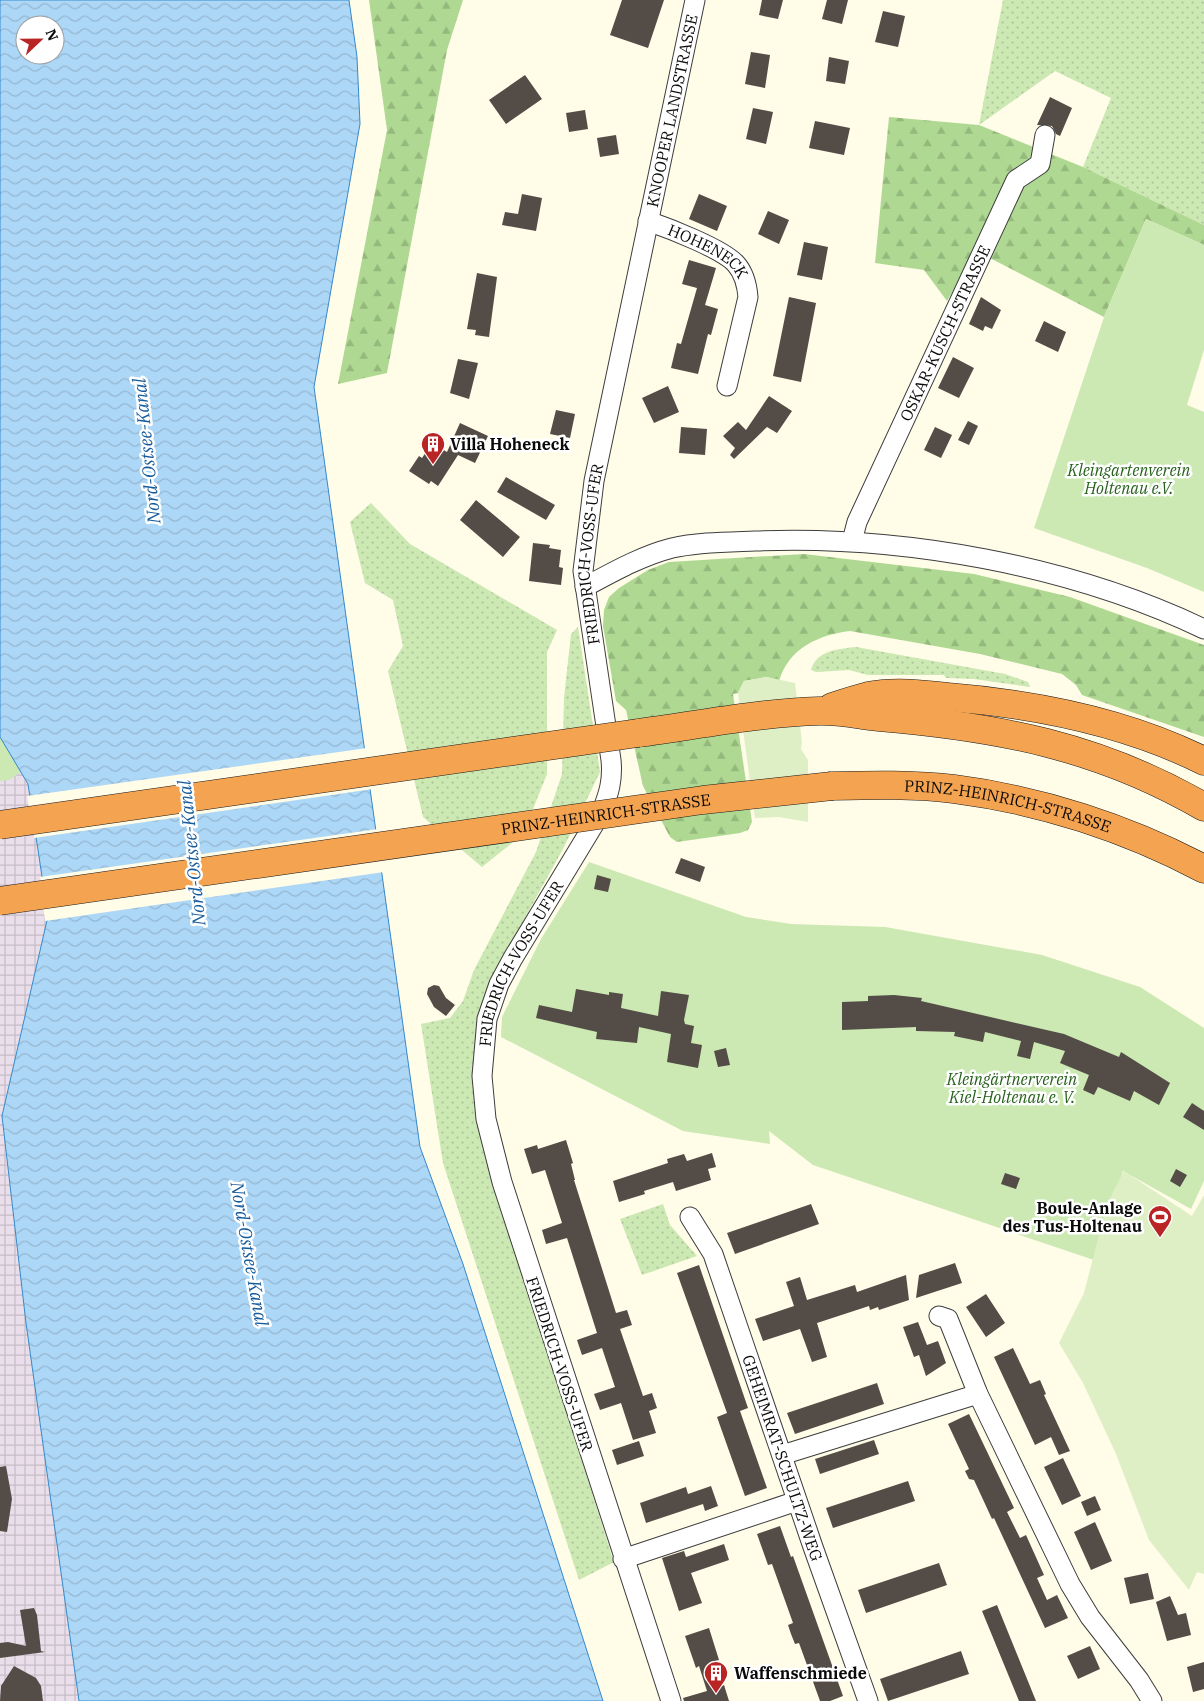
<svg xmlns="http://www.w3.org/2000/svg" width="1204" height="1701" font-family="'IBM Plex Serif',serif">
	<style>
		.industrial { fill: url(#industrial-grid) }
		.grass { fill: url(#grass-dots) }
		.forest { fill: url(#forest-firs) }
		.garden { fill: #cce8b3 }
		.pitch { fill: #deefc5 }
		.water { fill: url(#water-waves); stroke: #3489cd; fill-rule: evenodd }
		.pier { fill: #fffce8 }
		.building { fill: #534c47 }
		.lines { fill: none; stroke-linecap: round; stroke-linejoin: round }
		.minor-casing { stroke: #3d3d3d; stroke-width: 21 }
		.highway-casing { stroke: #1b1b1b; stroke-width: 29 }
		.minor { stroke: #fff; stroke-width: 19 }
		.highway { stroke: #f4a350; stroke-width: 28 }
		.highway-bridge-casing { stroke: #1b1b1b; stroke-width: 29; stroke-linecap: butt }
		.highway-bridge { stroke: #f4a350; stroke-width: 28 }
		.labels { text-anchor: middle; stroke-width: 5; stroke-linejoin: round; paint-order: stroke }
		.street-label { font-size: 16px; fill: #0a0a0a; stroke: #fff }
		.poi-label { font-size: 16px; font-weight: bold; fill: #0a0a0a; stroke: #fff; text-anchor: start }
		.park-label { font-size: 16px; font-style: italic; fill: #27611c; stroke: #fff }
		.water-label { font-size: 18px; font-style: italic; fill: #155a9b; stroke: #fff }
	</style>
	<defs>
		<pattern id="industrial-grid" width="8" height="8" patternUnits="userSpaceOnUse" patternTransform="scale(1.25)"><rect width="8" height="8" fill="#e9deea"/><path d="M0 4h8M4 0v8" fill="none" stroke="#c6bdc7"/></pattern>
		<pattern id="grass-dots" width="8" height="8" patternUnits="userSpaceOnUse" patternTransform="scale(1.25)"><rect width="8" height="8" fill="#cce8b3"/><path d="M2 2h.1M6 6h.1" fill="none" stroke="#aec699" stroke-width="1.8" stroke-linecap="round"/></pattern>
		<pattern id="forest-firs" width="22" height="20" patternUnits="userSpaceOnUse" patternTransform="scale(1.25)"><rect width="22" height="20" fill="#afd992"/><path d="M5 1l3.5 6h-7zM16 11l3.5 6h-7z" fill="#95b97d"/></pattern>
		<pattern id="water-waves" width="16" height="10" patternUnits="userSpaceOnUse" patternTransform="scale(1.25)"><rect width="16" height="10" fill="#add7f6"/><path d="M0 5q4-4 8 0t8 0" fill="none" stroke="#94b7d2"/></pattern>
	</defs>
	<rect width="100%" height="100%" fill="#fffce8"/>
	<!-- industrial -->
	<path class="industrial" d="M 0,737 L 28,784 L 48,916 L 2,1116 L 26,1323 L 79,1701 L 0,1701 Z"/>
	<!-- grass -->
	<path class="grass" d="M 1003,0 L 1204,0 L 1204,225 L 1083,167 L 1111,98 L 1055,71 L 979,125 Z
		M 371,503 L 410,544 L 557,630 L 547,652 L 547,774 L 523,834 L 482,867 L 423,817 L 388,671 L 403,646 L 393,600 L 365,583 L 350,522 Z
		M 578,627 L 600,772 L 563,849 L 491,979 L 478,1020 L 494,1184 L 614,1562 L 579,1580 L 443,1163 L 421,1024 L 450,1018 L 463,1001 L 474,970 L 536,852 L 562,774 L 564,698 L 571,634 Z
		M 856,647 L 1005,674 L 1028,682 L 1030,687 L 974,679 L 946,678 L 944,675 L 868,675 L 849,670 L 816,672 L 811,670 C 817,650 838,649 856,647 Z
		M 663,1204 L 670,1225 L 697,1256 L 642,1275 L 620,1219 Z"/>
	<!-- forest -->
	<path class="forest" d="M 369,0 L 463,0 L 447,50 L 387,373 L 338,384 L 387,130 Z
		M 889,117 L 979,125 L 1083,167 L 1204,225 L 1204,245 L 1146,219 L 1104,317 L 988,257 L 973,257 L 947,301 L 924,270 L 875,263 Z
		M 804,554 L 974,574 L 1070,597 L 1204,645 L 1204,737 L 1082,695 L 1076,685 L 1062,674 L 980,654 L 850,631 C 818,635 789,648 779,681 L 767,677 L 744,681 L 738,693 L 733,694 L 752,822 L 748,830 L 740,833 L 677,842 L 670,837 L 643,786 L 626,710 L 616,701 L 603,626 L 604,610 L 609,597 L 619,588 L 648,570 L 669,562 Z"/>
	<!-- garden -->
	<path class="garden" d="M 1146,219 L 1204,245 L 1204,350 L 1187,405 L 1204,412 L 1204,592 L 1147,568 L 1034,528 L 1104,317 Z
		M 0,737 L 21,772 L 9,780 L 0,781 Z
		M 589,862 L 746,917 L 791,924 L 885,927 L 1042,955 L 1140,987 L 1204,1028 L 1204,1181 L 1191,1209 L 1123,1171 L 1094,1260 L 813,1165 L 769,1131 L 770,1144 L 683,1131 L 501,1037 L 502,1017 L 541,939 Z"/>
	<!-- pitch -->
	<path class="pitch" d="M 767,677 L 795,683 L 802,742 L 801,749 L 808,760 L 808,822 L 779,817 L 755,818 L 738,693 L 744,681 Z
		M 1124,1171 L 1192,1216 L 1204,1195 L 1204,1574 L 1197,1572 L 1189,1590 L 1149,1540 L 1116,1454 L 1083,1383 L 1059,1343 L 1084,1293 L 1107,1204 Z"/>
	<!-- water -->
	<path class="water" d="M 0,0 L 349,0 L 357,57 L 360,124 L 314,387 L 420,1147 L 463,1264 L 603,1701 L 79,1701 L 26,1323 L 2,1116 L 48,916 L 28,784 L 0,737 ZM 25,25 L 55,25 L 55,55 L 25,55 Z"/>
	<!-- pier -->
	<path class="pier" d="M 367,748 L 373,789 L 34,838 L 27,796 Z
		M 378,829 L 384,872 L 45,921 L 40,877 Z"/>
	<!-- building -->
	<path class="building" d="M 622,0 L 664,0 L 648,48 L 610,35 Z
		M 762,0 L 783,0 L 778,19 L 759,15 Z
		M 827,0 L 848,0 L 842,24 L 822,19 Z
		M 883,11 L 905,16 L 898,47 L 875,42 Z
		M 751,52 L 770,55 L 765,88 L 745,84 Z
		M 829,57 L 849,61 L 845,84 L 826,81 Z
		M 525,75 L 542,99 L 506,124 L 489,100 Z
		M 1050,97 L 1072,108 L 1060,136 L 1056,134 L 1052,126 L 1037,125 Z
		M 753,108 L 773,112 L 766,144 L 746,139 Z
		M 585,110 L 588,129 L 569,132 L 566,113 Z
		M 815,121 L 850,128 L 844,155 L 809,148 Z
		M 616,135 L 619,154 L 600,157 L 597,138 Z
		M 522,194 L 542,198 L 536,231 L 502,225 L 505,212 L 518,214 Z
		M 699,194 L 727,206 L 717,231 L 689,219 Z
		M 768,211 L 789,220 L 779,244 L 758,234 Z
		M 804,242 L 828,247 L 822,280 L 797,275 Z
		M 689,260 L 716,268 L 705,305 L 718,309 L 711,335 L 708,334 L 698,374 L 671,368 L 677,343 L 681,344 L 697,288 L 682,284 Z
		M 477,273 L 497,277 L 489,337 L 475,335 L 476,330 L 467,329 Z
		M 789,297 L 816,303 L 801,382 L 773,376 Z
		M 981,297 L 1001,310 L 992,329 L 985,326 L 983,331 L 969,324 Z
		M 1044,321 L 1066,332 L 1058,352 L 1035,341 Z
		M 953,357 L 974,368 L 959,398 L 938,388 Z
		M 458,359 L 478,363 L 469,399 L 450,393 Z
		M 668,386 L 679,412 L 654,423 L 642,398 Z
		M 769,396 L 792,411 L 777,433 L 767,427 L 734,459 L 730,455 L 735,448 L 723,436 L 738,422 L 746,430 Z
		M 556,410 L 575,414 L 570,438 L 550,434 Z
		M 968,421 L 978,426 L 969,445 L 958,440 Z
		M 460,423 L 488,436 L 475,463 L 458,455 L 438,486 L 431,481 L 429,484 L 409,471 L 419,456 L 422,458 L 432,443 L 447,452 Z
		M 681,427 L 707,429 L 705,455 L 679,453 Z
		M 935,427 L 952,435 L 941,458 L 924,450 Z
		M 506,477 L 555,505 L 546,520 L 497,492 Z
		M 476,500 L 520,537 L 503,557 L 460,520 Z
		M 533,543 L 550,545 L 549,548 L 561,550 L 559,567 L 563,568 L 561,585 L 529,581 Z
		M 681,858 L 705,867 L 700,882 L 675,873 Z
		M 597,875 L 611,879 L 608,892 L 594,889 Z
		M 434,985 L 439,986 L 446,998 L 455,1005 L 446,1016 L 434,1007 L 427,994 L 428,988 Z
		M 576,989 L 609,995 L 609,992 L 623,994 L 621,1008 L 658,1016 L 661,991 L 689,995 L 684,1020 L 685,1024 L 694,1026 L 691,1043 L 702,1045 L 698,1068 L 667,1062 L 671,1034 L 639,1027 L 637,1043 L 596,1039 L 597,1032 L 536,1018 L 539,1005 L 572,1012 Z
		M 894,995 L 922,998 L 921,1001 L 1064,1034 L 1119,1057 L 1121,1052 L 1170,1083 L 1159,1105 L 1134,1091 L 1130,1101 L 1098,1087 L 1094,1095 L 1083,1090 L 1089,1075 L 1060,1063 L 1065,1051 L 1034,1042 L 1030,1059 L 1017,1056 L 1021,1041 L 985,1032 L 983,1042 L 954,1036 L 955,1032 L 916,1031 L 916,1027 L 842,1030 L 842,1002 L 868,1001 L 868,996 Z
		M 726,1048 L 730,1065 L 718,1067 L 714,1051 Z
		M 1192,1103 L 1204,1111 L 1204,1130 L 1183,1117 Z
		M 566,1140 L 573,1163 L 571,1164 L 575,1180 L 574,1180 L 616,1313 L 627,1310 L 632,1325 L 620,1329 L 643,1396 L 652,1393 L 657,1408 L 649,1411 L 656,1433 L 633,1440 L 621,1403 L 600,1410 L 594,1394 L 615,1387 L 602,1348 L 582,1355 L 577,1340 L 597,1333 L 567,1238 L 546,1244 L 542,1230 L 562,1223 L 545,1170 L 532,1174 L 524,1149 L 537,1145 L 538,1149 Z
		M 712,1153 L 716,1167 L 708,1169 L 711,1180 L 676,1191 L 673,1182 L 644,1191 L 645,1194 L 619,1202 L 613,1181 L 668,1163 L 667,1159 L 684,1154 L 687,1161 Z
		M 1176,1169 L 1187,1175 L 1180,1187 L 1170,1181 Z
		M 1005,1173 L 1020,1178 L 1016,1189 L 1001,1184 Z
		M 811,1204 L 819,1224 L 735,1254 L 727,1233 Z
		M 955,1263 L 962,1283 L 916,1298 L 919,1275 Z
		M 699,1265 L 748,1408 L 740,1411 L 767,1488 L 745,1496 L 717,1417 L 727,1413 L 677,1273 Z
		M 906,1275 L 909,1300 L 879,1310 L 878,1307 L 870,1310 L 869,1306 L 817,1323 L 827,1357 L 812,1362 L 800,1329 L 763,1341 L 755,1319 L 794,1306 L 786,1282 L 800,1277 L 807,1300 L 855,1285 L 857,1292 Z
		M 986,1294 L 1005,1323 L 986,1337 L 966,1307 Z
		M 918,1322 L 927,1345 L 938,1341 L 946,1363 L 926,1376 L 919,1355 L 914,1357 L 903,1327 Z
		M 1013,1348 L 1030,1384 L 1040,1380 L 1046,1394 L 1044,1395 L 1070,1451 L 1059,1455 L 1051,1437 L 1035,1445 L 994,1357 Z
		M 877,1383 L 884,1404 L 795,1434 L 787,1413 Z
		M 969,1414 L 1014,1508 L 1007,1512 L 1020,1538 L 1026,1535 L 1044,1575 L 1037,1578 L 1047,1600 L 1057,1595 L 1068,1618 L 1045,1628 L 994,1518 L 992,1519 L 974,1480 L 969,1479 L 965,1471 L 969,1469 L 948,1424 Z
		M 874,1440 L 879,1454 L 820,1474 L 815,1459 Z
		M 639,1441 L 644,1456 L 617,1465 L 612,1450 Z
		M 1063,1458 L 1081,1496 L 1062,1505 L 1044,1467 Z
		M 6,1466 L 12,1499 L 7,1532 L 0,1531 L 0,1467 Z
		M 908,1481 L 915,1501 L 833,1528 L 826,1508 Z
		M 711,1486 L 718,1506 L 705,1511 L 703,1504 L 646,1523 L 640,1503 L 686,1487 L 688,1494 Z
		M 1095,1496 L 1101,1510 L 1087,1516 L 1081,1502 Z
		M 1095,1522 L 1112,1561 L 1091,1570 L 1074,1532 Z
		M 780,1526 L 791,1557 L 793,1556 L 843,1696 L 830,1701 L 820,1701 L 799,1643 L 795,1644 L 791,1634 L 788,1625 L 793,1623 L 772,1564 L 768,1565 L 757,1534 Z
		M 724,1544 L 729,1560 L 691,1573 L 702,1603 L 679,1611 L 662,1558 L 684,1551 L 686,1557 Z
		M 939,1563 L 947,1585 L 866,1613 L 858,1590 Z
		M 1148,1573 L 1154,1599 L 1130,1604 L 1124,1578 Z
		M 1170,1596 L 1178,1615 L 1186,1613 L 1191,1635 L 1167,1641 L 1156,1602 Z
		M 997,1605 L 1036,1701 L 1019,1701 L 982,1611 Z
		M 34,1608 L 37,1615 L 41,1651 L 45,1652 L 0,1658 L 0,1643 L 8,1642 L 26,1646 L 20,1610 Z
		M 709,1628 L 719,1660 L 711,1662 L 719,1687 L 724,1685 L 729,1701 L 684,1701 L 683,1698 L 707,1691 L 699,1666 L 696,1668 L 685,1636 Z
		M 1090,1646 L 1100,1669 L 1078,1679 L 1067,1656 Z
		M 961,1651 L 969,1674 L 888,1701 L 880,1679 Z
		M 1204,1662 L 1204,1689 L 1193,1692 L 1187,1667 Z
		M 14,1666 L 36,1678 L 41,1686 L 43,1701 L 0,1701 L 1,1686 Z"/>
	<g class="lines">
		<!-- minor casing -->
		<g class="minor-casing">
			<g id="minor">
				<path id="s1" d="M 648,221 C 668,228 723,249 736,264 C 744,273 747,285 748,297 L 727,386"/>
				<path id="s2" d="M 852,541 L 857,522 L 1016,180 L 1040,164 L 1045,135"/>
				<path d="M 585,587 C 613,572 641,556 672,548 C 698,542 728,542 755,541 C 902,535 1070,565 1204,629"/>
				<path id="s3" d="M 690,1217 L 713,1254 L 813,1547 L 868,1701"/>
				<path d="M 939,1316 L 948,1319 L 978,1394 L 1070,1584 L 1090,1617 L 1139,1680 L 1152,1701"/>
				<path d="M 782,1455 L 978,1394"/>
				<path d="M 623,1559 L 797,1501"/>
				<path id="s4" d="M 671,1701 L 502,1182 L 486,1119 L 482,1076 L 487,1019 L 499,984 L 513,958 L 602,811 C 609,793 613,780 611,760 L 583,571 L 594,481 L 695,0"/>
			</g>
		</g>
		<!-- highway casing -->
		<g class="highway-casing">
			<g id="highway">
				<path d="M 832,707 C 844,703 856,699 868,696 C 894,691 922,694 948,697 C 1034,704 1126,722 1204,761"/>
				<path d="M 638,733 C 698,725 758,713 819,711 C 838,710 859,715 879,717 C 998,727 1099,746 1204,807"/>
				<path id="s5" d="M 832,786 C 872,785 914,784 954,789 C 1040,800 1127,828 1204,869"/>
			</g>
		</g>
		<!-- minor -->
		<use href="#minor" class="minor"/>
		<!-- highway -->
		<use href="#highway" class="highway"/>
		<!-- highway-bridge casing -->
		<g class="highway-bridge-casing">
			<g id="highway-bridge">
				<path d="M 0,825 L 638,733"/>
				<path id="s6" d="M 0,901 L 703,800 L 832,786"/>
			</g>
		</g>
		<!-- highway-bridge -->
		<use href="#highway-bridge" class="highway-bridge"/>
	</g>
	<!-- icons -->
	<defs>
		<g id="building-pin" transform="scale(1.25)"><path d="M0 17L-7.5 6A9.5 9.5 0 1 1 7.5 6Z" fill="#b92424" stroke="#fff"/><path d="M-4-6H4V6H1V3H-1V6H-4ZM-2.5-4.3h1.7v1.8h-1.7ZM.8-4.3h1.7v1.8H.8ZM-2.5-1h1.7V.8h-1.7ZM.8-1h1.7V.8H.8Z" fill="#fff"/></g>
		<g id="stadium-pin" transform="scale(1.25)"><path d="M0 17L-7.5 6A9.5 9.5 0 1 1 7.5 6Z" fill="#b92424" stroke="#fff"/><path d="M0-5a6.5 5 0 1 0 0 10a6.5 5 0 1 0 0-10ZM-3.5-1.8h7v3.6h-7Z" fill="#fff"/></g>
	</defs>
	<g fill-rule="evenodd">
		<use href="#building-pin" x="433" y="444"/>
		<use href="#stadium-pin" x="1160" y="1217"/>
		<use href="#building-pin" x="716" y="1673"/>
	</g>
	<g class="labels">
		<!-- street labels -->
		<g class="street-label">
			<text dy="6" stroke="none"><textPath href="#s4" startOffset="1662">KNOOPER LANDSTRASSE</textPath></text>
			<text dy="6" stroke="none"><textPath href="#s1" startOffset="68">HOHENECK</textPath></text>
			<text dy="6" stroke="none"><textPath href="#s2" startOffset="228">OSKAR-KUSCH-STRASSE</textPath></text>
			<text dy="6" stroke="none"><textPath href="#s4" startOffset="1210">FRIEDRICH-VOSS-UFER</textPath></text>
			<text dy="6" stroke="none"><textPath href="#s5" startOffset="178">PRINZ-HEINRICH-STRASSE</textPath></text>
			<text dy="6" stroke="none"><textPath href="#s6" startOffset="612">PRINZ-HEINRICH-STRASSE</textPath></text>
			<text dy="6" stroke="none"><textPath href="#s4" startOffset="775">FRIEDRICH-VOSS-UFER</textPath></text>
			<text transform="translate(560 1364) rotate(72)" y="6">FRIEDRICH-VOSS-UFER</text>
			<text dy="6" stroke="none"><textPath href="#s3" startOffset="259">GEHEIMRAT-SCHULTZ-WEG</textPath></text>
		</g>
		<!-- poi labels -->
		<g class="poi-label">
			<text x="450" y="450">Villa Hoheneck</text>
			<text x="1142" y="1214" text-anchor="end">Boule-Anlage<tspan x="1142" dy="18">des Tus-Holtenau</tspan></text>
			<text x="734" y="1679">Waffenschmiede</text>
		</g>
		<!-- park labels -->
		<g class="park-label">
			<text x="1129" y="476">Kleingartenverein<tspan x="1129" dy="18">Holtenau e.V.</tspan></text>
			<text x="1012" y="1085">Kleingärtnerverein<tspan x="1012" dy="18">Kiel-Holtenau e. V.</tspan></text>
		</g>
		<!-- water labels -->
		<g class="water-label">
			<text transform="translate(147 451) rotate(-96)" y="6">Nord-Ostsee-Kanal</text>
			<text transform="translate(192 853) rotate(-96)" y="6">Nord-Ostsee-Kanal</text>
			<text transform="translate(249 1254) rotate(80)" y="6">Nord-Ostsee-Kanal</text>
		</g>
	</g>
	<!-- north arrow -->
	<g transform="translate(40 40) rotate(68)"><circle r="24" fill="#ffffff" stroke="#9d9d9d"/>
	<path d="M0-4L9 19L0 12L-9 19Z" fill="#b92424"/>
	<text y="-8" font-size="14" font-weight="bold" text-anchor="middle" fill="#0a0a0a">N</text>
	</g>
</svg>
